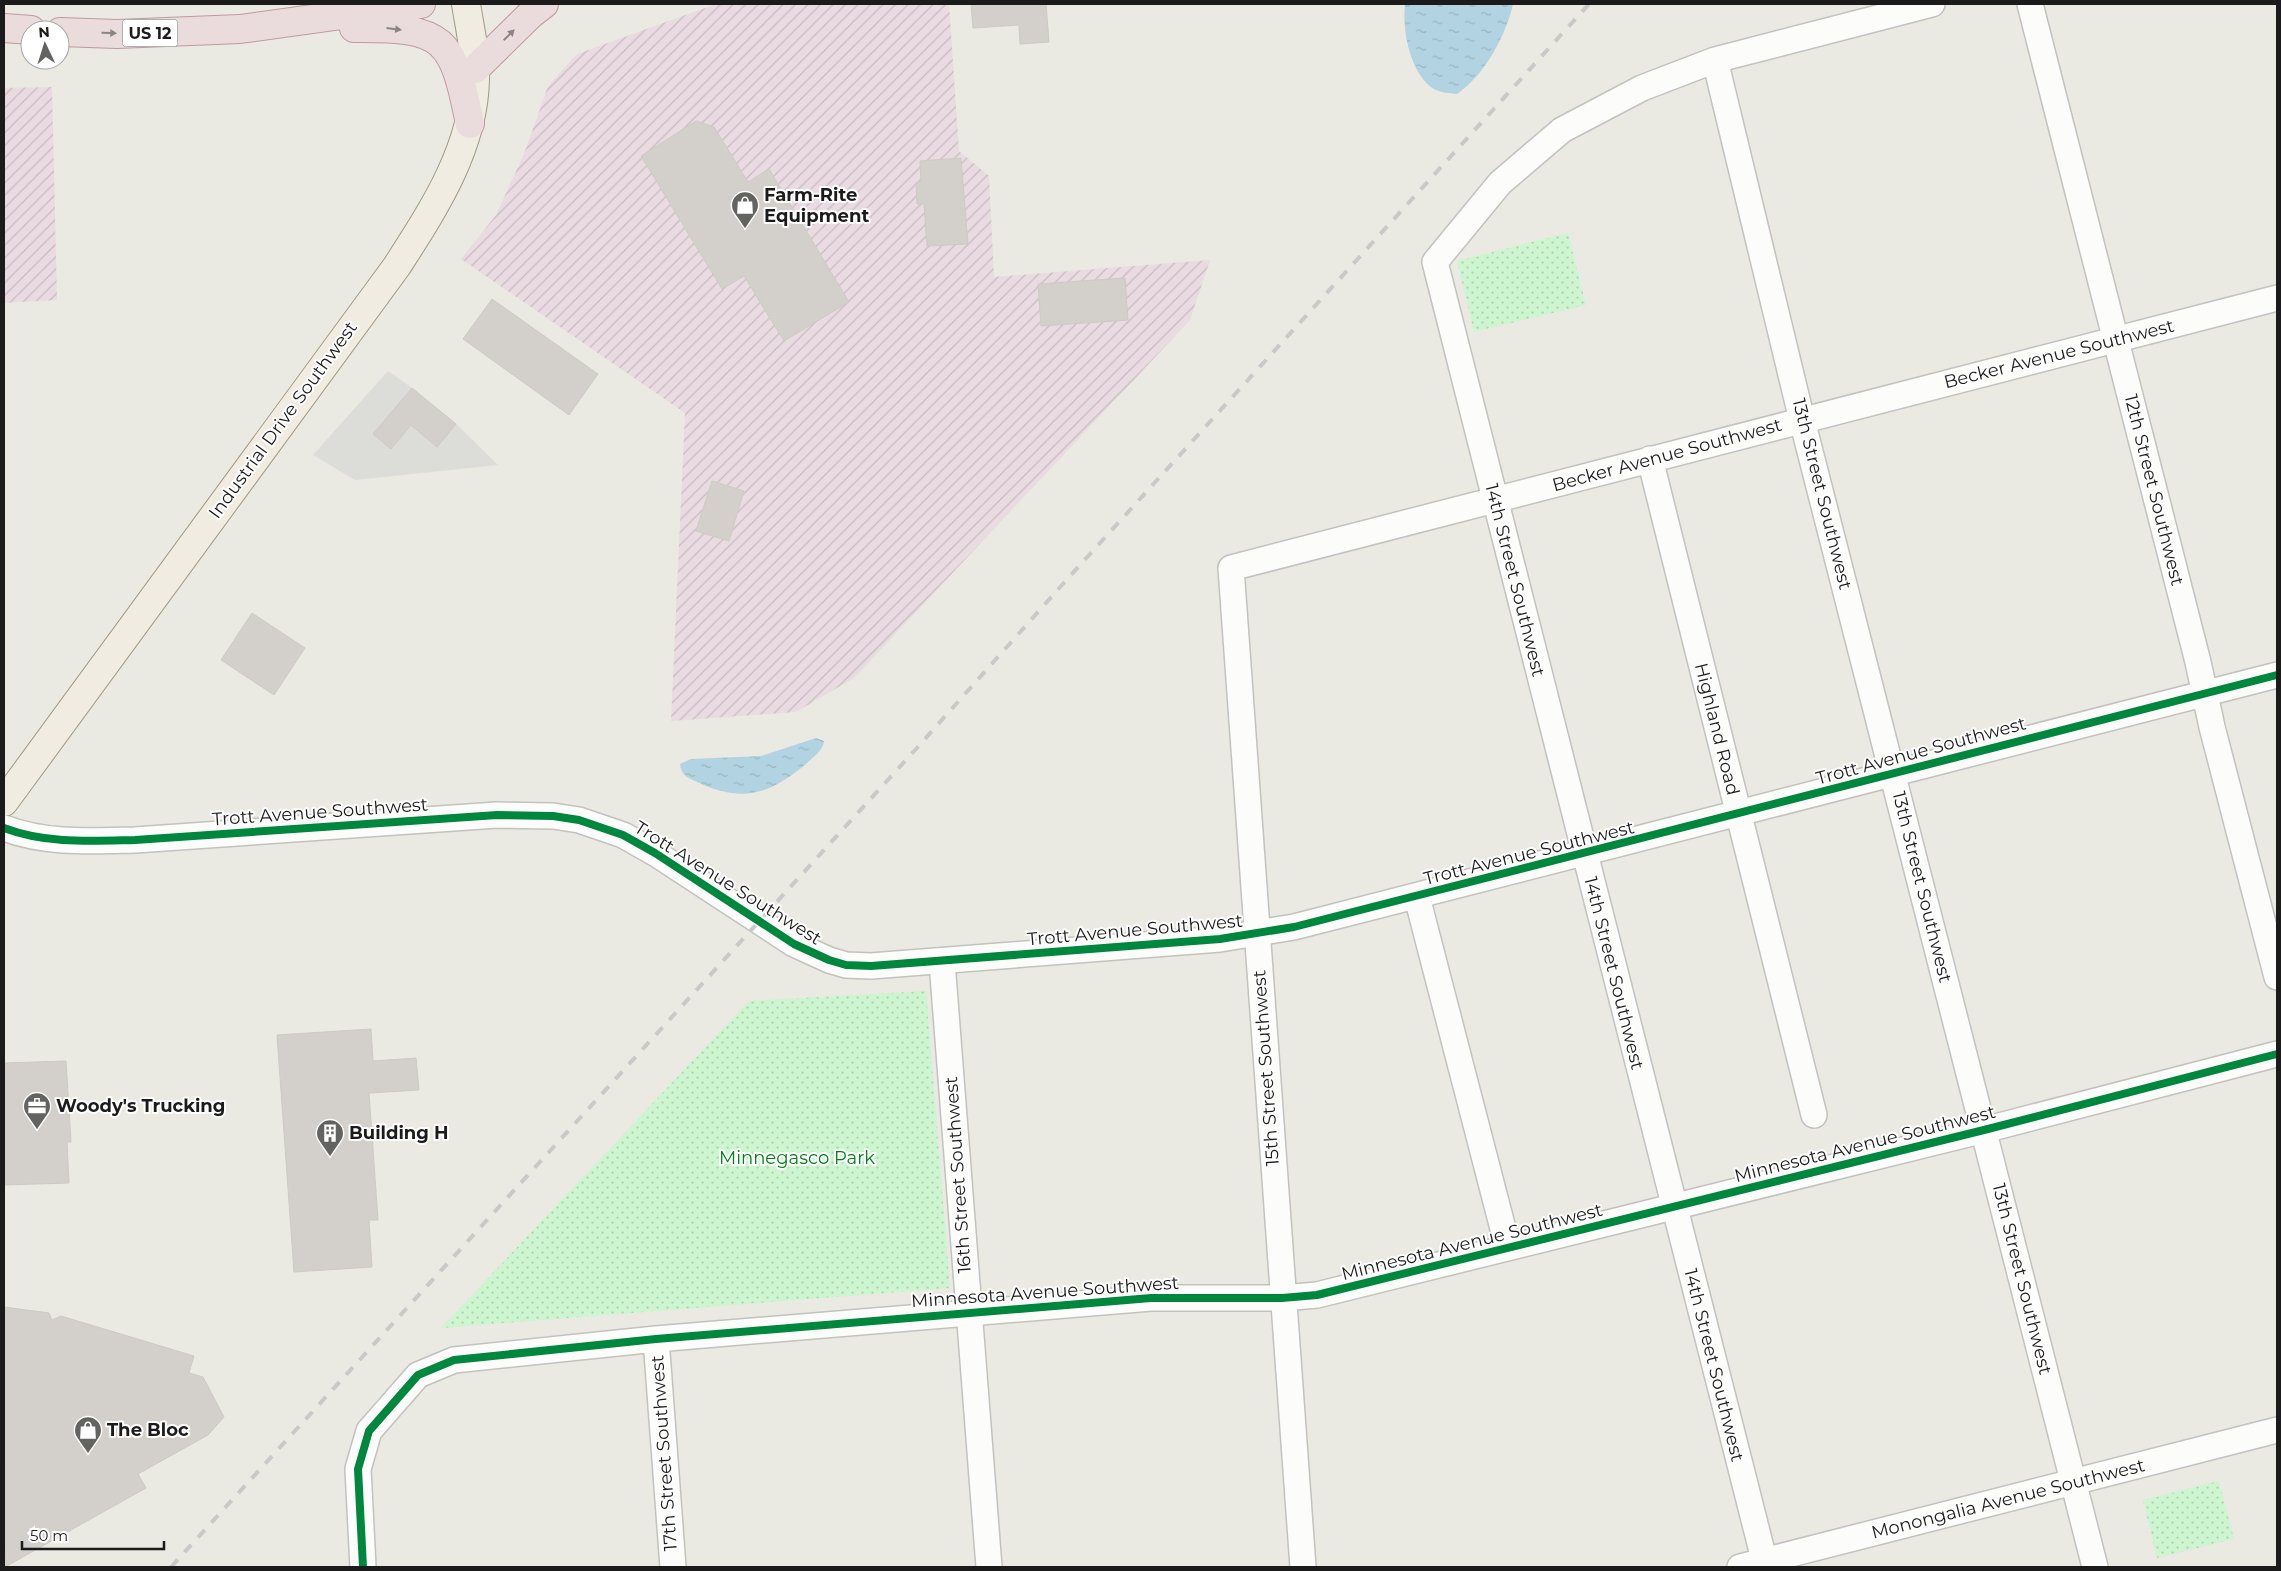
<svg xmlns="http://www.w3.org/2000/svg" width="2281" height="1571" font-family="Montserrat,sans-serif">
	<style>
		.industrial { fill: url(#industrial-furrows) }
		.park { fill: url(#park-dots) }
		.parking { fill: #dcdcd9 }
		.water { fill: url(#water-ripples) }
		.building { fill: #d3d0cb; stroke: #cdcac4 }
		.lines { fill: none; stroke-linecap: round; stroke-linejoin: round }
		.minor-casing { stroke: #c2c2bf; stroke-width: 28 }
		.major-casing { stroke: #a09880; stroke-width: 30 }
		.highway-casing { stroke: #c2989f; stroke-width: 30 }
		.minor { stroke: #fcfcfb; stroke-width: 25 }
		.major { stroke: #f0ece2; stroke-width: 28 }
		.highway { stroke: #eadcdc; stroke-width: 28 }
		.rail { stroke: #c9c9c8; stroke-width: 4; stroke-dasharray: 10 10; stroke-linecap: butt }
		.cycleway-casing { stroke: #fff; stroke-width: 11 }
		.cycleway { stroke: #00873e; stroke-width: 8 }
		.oneway { fill: #8d8585 }
		.labels { text-anchor: middle; stroke-width: 4; stroke-linejoin: round; paint-order: stroke }
		.shield { fill: #fff; stroke: #5f5f5f; stroke-width: 1 }
		.shield-label { font-size: 16px; font-weight: bold; fill: #1b1b1b }
		.poi-label { font-size: 18px; font-weight: bold; fill: #1b1b1b; stroke: #fff; text-anchor: start }
		.street-label { font-size: 18px; fill: #1b1b1b; stroke: #fff }
		.park-label { font-size: 18px; fill: #008117; stroke: #fff }
	</style>
	<defs>
		<pattern id="industrial-furrows" width="10" height="10" patternUnits="userSpaceOnUse" patternTransform="scale(1.25)"><rect width="10" height="10" fill="#e9dbe1"/><path d="M-1 1l2-2M0 10L10 0M9 11l2-2" fill="none" stroke="#c7bbc0"/></pattern>
		<pattern id="park-dots" width="8" height="8" patternUnits="userSpaceOnUse" patternTransform="scale(1.25)"><rect width="8" height="8" fill="#cdf5d0"/><path d="M2 2h.1M6 6h.1" fill="none" stroke="#afd1b2" stroke-width="1.8" stroke-linecap="round"/></pattern>
		<pattern id="water-ripples" width="26" height="14" patternUnits="userSpaceOnUse" patternTransform="scale(1.25)"><rect width="26" height="14" fill="#b2d3e1"/><path d="M2 4q2-2 4 0t4 0M15 11q2-2 4 0t4 0" fill="none" stroke="#98b5c0"/></pattern>
	</defs>
	<rect width="100%" height="100%" fill="#eae9e2"/>
	<!-- industrial -->
	<path class="industrial" d="M 716,4 L 949,4 L 959,151 L 989,176 L 994,277 L 1210,260 L 1190,320 L 854,678 L 796,712 L 671,721 L 685,413 L 461,259 L 496,215 L 524,154 L 548,86 L 577,54 Z
		M 52,87 L 57,300 L 4,303 L 4,88 Z"/>
	<!-- park -->
	<path class="park" d="M 1568,233 L 1586,305 L 1474,332 L 1457,261 Z
		M 926,991 L 950,1288 L 441,1328 L 749,1001 Z
		M 2219,1481 L 2234,1539 L 2157,1558 L 2143,1500 Z"/>
	<!-- parking -->
	<path class="parking" d="M 388,371 L 412,388 L 374,435 L 391,449 L 411,425 L 437,446 L 456,424 L 498,465 L 355,480 L 313,455 Z"/>
	<!-- water -->
	<path class="water" d="M 1405,4 L 1513,4 C 1506,35 1485,75 1457,94 C 1450,93 1441,93 1434,89 C 1410,74 1402,30 1405,4 Z
		M 816,738 L 824,741 C 823,751 813,757 806,764 C 769,795 742,803 697,782 C 688,778 681,775 680,764 L 691,759 L 761,756 Z"/>
	<!-- building -->
	<path class="building" d="M 971,4 L 1046,4 L 1049,42 L 1020,44 L 1019,25 L 973,28 Z
		M 696,121 L 714,127 L 748,182 L 769,169 L 849,302 L 784,341 L 744,276 L 722,289 L 641,156 Z
		M 961,158 L 968,244 L 927,246 L 924,204 L 917,204 L 916,183 L 921,182 L 920,161 Z
		M 1125,278 L 1128,320 L 1041,326 L 1038,284 Z
		M 492,299 L 598,374 L 569,415 L 463,339 Z
		M 412,388 L 456,424 L 437,447 L 411,425 L 391,449 L 373,434 Z
		M 712,481 L 744,491 L 729,541 L 696,531 Z
		M 252,613 L 305,648 L 274,695 L 221,660 Z
		M 371,1029 L 373,1061 L 416,1058 L 419,1090 L 369,1093 L 378,1220 L 369,1220 L 372,1267 L 294,1272 L 277,1035 Z
		M 66,1061 L 71,1142 L 67,1142 L 69,1183 L 4,1185 L 4,1063 Z
		M 4,1307 L 49,1313 L 52,1320 L 61,1316 L 194,1356 L 189,1373 L 203,1377 L 224,1417 L 208,1435 L 138,1474 L 146,1488 L 5,1567 Z"/>
	<g class="lines">
		<!-- minor casing -->
		<g class="minor-casing">
			<path id="minor" d="M 2030,4 L 2198,662 L 2212,727 L 2277,977
				M 1715,60 L 1802,420 L 2095,1567
				M 1650,459 L 1814,1115
				M 4,828 C 46,844 91,841 135,840 L 497,815 L 553,816 L 579,820 L 623,835 L 655,853 L 794,944 L 829,960 L 846,965 L 871,966 L 1220,939 L 1294,927 L 2277,675
				M 1417,897 L 1508,1248
				M 942,962 L 989,1567
				M 656,1339 L 673,1567
				M 363,1567 L 358,1469 L 369,1431 L 418,1375 L 454,1360 L 656,1339 L 1151,1298 L 1282,1298 L 1317,1295 L 1984,1130 L 2277,1054
				M 1303,1567 L 1231,568 L 2277,298
				M 1740,1567 L 2277,1430
				M 1766,1567 L 1435,262 L 1500,183 L 1562,130 L 1642,88 L 1715,60 L 1932,4"/>
		</g>
		<!-- major casing -->
		<g class="major-casing">
			<path id="major" d="M 4,802 L 397,266 C 433,210 474,148 475,79 C 476,54 470,29 466,4"/>
		</g>
		<!-- highway casing -->
		<g class="highway-casing">
			<path id="highway" d="M 4,28 L 31,30
				M 354,28 C 445,27 453,38 470,124
				M 60,32 L 117,34 L 240,29 L 421,4
				M 475,69 L 531,14 L 544,4"/>
		</g>
		<!-- minor -->
		<use href="#minor" class="minor"/>
		<!-- major -->
		<use href="#major" class="major"/>
		<!-- highway -->
		<use href="#highway" class="highway"/>
		<!-- rail -->
		<path class="rail" d="M 171,1567 L 916,749 L 1070,576 L 1589,4"/>
		<!-- cycleway casing -->
		<g class="cycleway-casing">
			<path id="cycleway" d="M 4,828 C 46,844 91,841 135,840 L 497,815 L 553,816 L 579,820 L 623,835 L 655,853 L 794,944 L 829,960 L 846,965 L 871,966 L 1220,939 L 1294,927 L 2277,675
				M 363,1567 L 358,1469 L 369,1431 L 418,1375 L 454,1360 L 656,1339 L 1151,1298 L 1282,1298 L 1317,1295 L 1984,1130 L 2277,1054"/>
		</g>
		<!-- cycleway -->
		<use href="#cycleway" class="cycleway"/>
	</g>
	<!-- one-way arrows -->
	<defs><path id="oneway-solid" d="M-6-.8H1V-3.2L6.5 0L1 3.2V.8H-6Z" transform="scale(1.25)"/></defs>
	<g class="oneway">
		<use href="#oneway-solid" transform="translate(394 29) rotate(7)"/>
		<use href="#oneway-solid" transform="translate(109 33) rotate(2)"/>
		<use href="#oneway-solid" transform="translate(509 35) rotate(-45)"/>
	</g>
	<!-- icons -->
	<defs>
		<g id="shop-pin" transform="scale(1.4375)"><path d="M0 17L-7.5 6A9.5 9.5 0 1 1 7.5 6Z" fill="#636361" stroke="#fff"/><path d="M-5-2.5h2.3a2.7 3.5 0 0 1 5.4 0H5L5.5 6h-11ZM-1.5-2.5h3a1.5 2.3 0 0 0-3 0Z" fill="#fff"/></g>
		<g id="office-pin" transform="scale(1.4375)"><path d="M0 17L-7.5 6A9.5 9.5 0 1 1 7.5 6Z" fill="#636361" stroke="#fff"/><path d="M-6-3h4V-5.5h4V-3h4V5H-6ZM-1-4.5V-3h2v-1.5ZM-6 0V1H6V0Z" fill="#fff"/></g>
		<g id="building-pin" transform="scale(1.4375)"><path d="M0 17L-7.5 6A9.5 9.5 0 1 1 7.5 6Z" fill="#636361" stroke="#fff"/><path d="M-4-6H4V6H1V3H-1V6H-4ZM-2.5-4.3h1.7v1.8h-1.7ZM.8-4.3h1.7v1.8H.8ZM-2.5-1h1.7V.8h-1.7ZM.8-1h1.7V.8H.8Z" fill="#fff"/></g>
	</defs>
	<g fill-rule="evenodd">
		<use href="#shop-pin" x="745" y="205"/>
		<use href="#office-pin" x="37" y="1106"/>
		<use href="#building-pin" x="330" y="1133"/>
		<use href="#shop-pin" x="88" y="1430"/>
	</g>
	<g class="labels">
		<!-- shield labels -->
		<rect class="shield" x="122.5" y="19.5" width="55" height="27" rx="4"/>
		<g class="shield-label">
			<text x="150" y="39">US 12</text>
		</g>
		<!-- poi labels -->
		<g class="poi-label">
			<text x="764" y="201">Farm-Rite<tspan x="764" dy="21">Equipment</tspan></text>
			<text x="56" y="1112">Woody's Trucking</text>
			<text x="349" y="1139">Building H</text>
			<text x="107" y="1436">The Bloc</text>
		</g>
		<!-- street labels -->
		<g class="street-label">
			<text transform="translate(2059 354) rotate(-14)" y="6">Becker Avenue Southwest</text>
			<text transform="translate(283 420) rotate(-54)" y="6">Industrial Drive Southwest</text>
			<text transform="translate(1667 455) rotate(-15)" y="6">Becker Avenue Southwest</text>
			<text transform="translate(2154 490) rotate(76)" y="6">12th Street Southwest</text>
			<text transform="translate(1822 494) rotate(76)" y="6">13th Street Southwest</text>
			<text transform="translate(1515 580) rotate(76)" y="6">14th Street Southwest</text>
			<text transform="translate(1717 729) rotate(76)" y="6">Highland Road</text>
			<text transform="translate(1921 751) rotate(-15)" y="6">Trott Avenue Southwest</text>
			<text transform="translate(320 812) rotate(-4)" y="6">Trott Avenue Southwest</text>
			<text transform="translate(1529 853) rotate(-14)" y="6">Trott Avenue Southwest</text>
			<text transform="translate(728 883) rotate(32)" y="6">Trott Avenue Southwest</text>
			<text transform="translate(1922 887) rotate(76)" y="6">13th Street Southwest</text>
			<text transform="translate(1135 930) rotate(-5)" y="6">Trott Avenue Southwest</text>
			<text transform="translate(1614 973) rotate(76)" y="6">14th Street Southwest</text>
			<text transform="translate(1266 1068) rotate(-94)" y="6">15th Street Southwest</text>
			<text transform="translate(1865 1144) rotate(-14)" y="6">Minnesota Avenue Southwest</text>
			<text transform="translate(958 1175) rotate(-94)" y="6">16th Street Southwest</text>
			<text transform="translate(1472 1242) rotate(-14)" y="6">Minnesota Avenue Southwest</text>
			<text transform="translate(2022 1279) rotate(76)" y="6">13th Street Southwest</text>
			<text transform="translate(1045 1292) rotate(-4)" y="6">Minnesota Avenue Southwest</text>
			<text transform="translate(1714 1365) rotate(76)" y="6">14th Street Southwest</text>
			<text transform="translate(664 1453) rotate(-94)" y="6">17th Street Southwest</text>
			<text transform="translate(2008 1499) rotate(-14)" y="6">Monongalia Avenue Southwest</text>
		</g>
		<!-- park labels -->
		<g class="park-label">
			<text x="797" y="1164">Minnegasco Park</text>
		</g>
	</g>
	<!-- border -->
	<rect width="2281" height="1571" fill="none" stroke="#1b1b1b" stroke-width="10"/>
	<!-- north arrow -->
	<g transform="translate(45 45) rotate(356)"><circle r="24" fill="#ffffff" stroke="#a4a4a4"/>
	<path d="M0-4L9 19L0 12L-9 19Z" fill="#636361"/>
	<text y="-8" font-size="14" font-weight="bold" text-anchor="middle" fill="#1b1b1b">N</text>
	</g>
	<!-- scale -->
	<path d="M22 1541v8h142v-8" fill="none" stroke="#1b1b1b" stroke-width="2.5"/>
	<text x="30" y="1541" font-size="15" fill="#1b1b1b" stroke="#ffffff" stroke-width="4" paint-order="stroke">50 m</text>
</svg>
